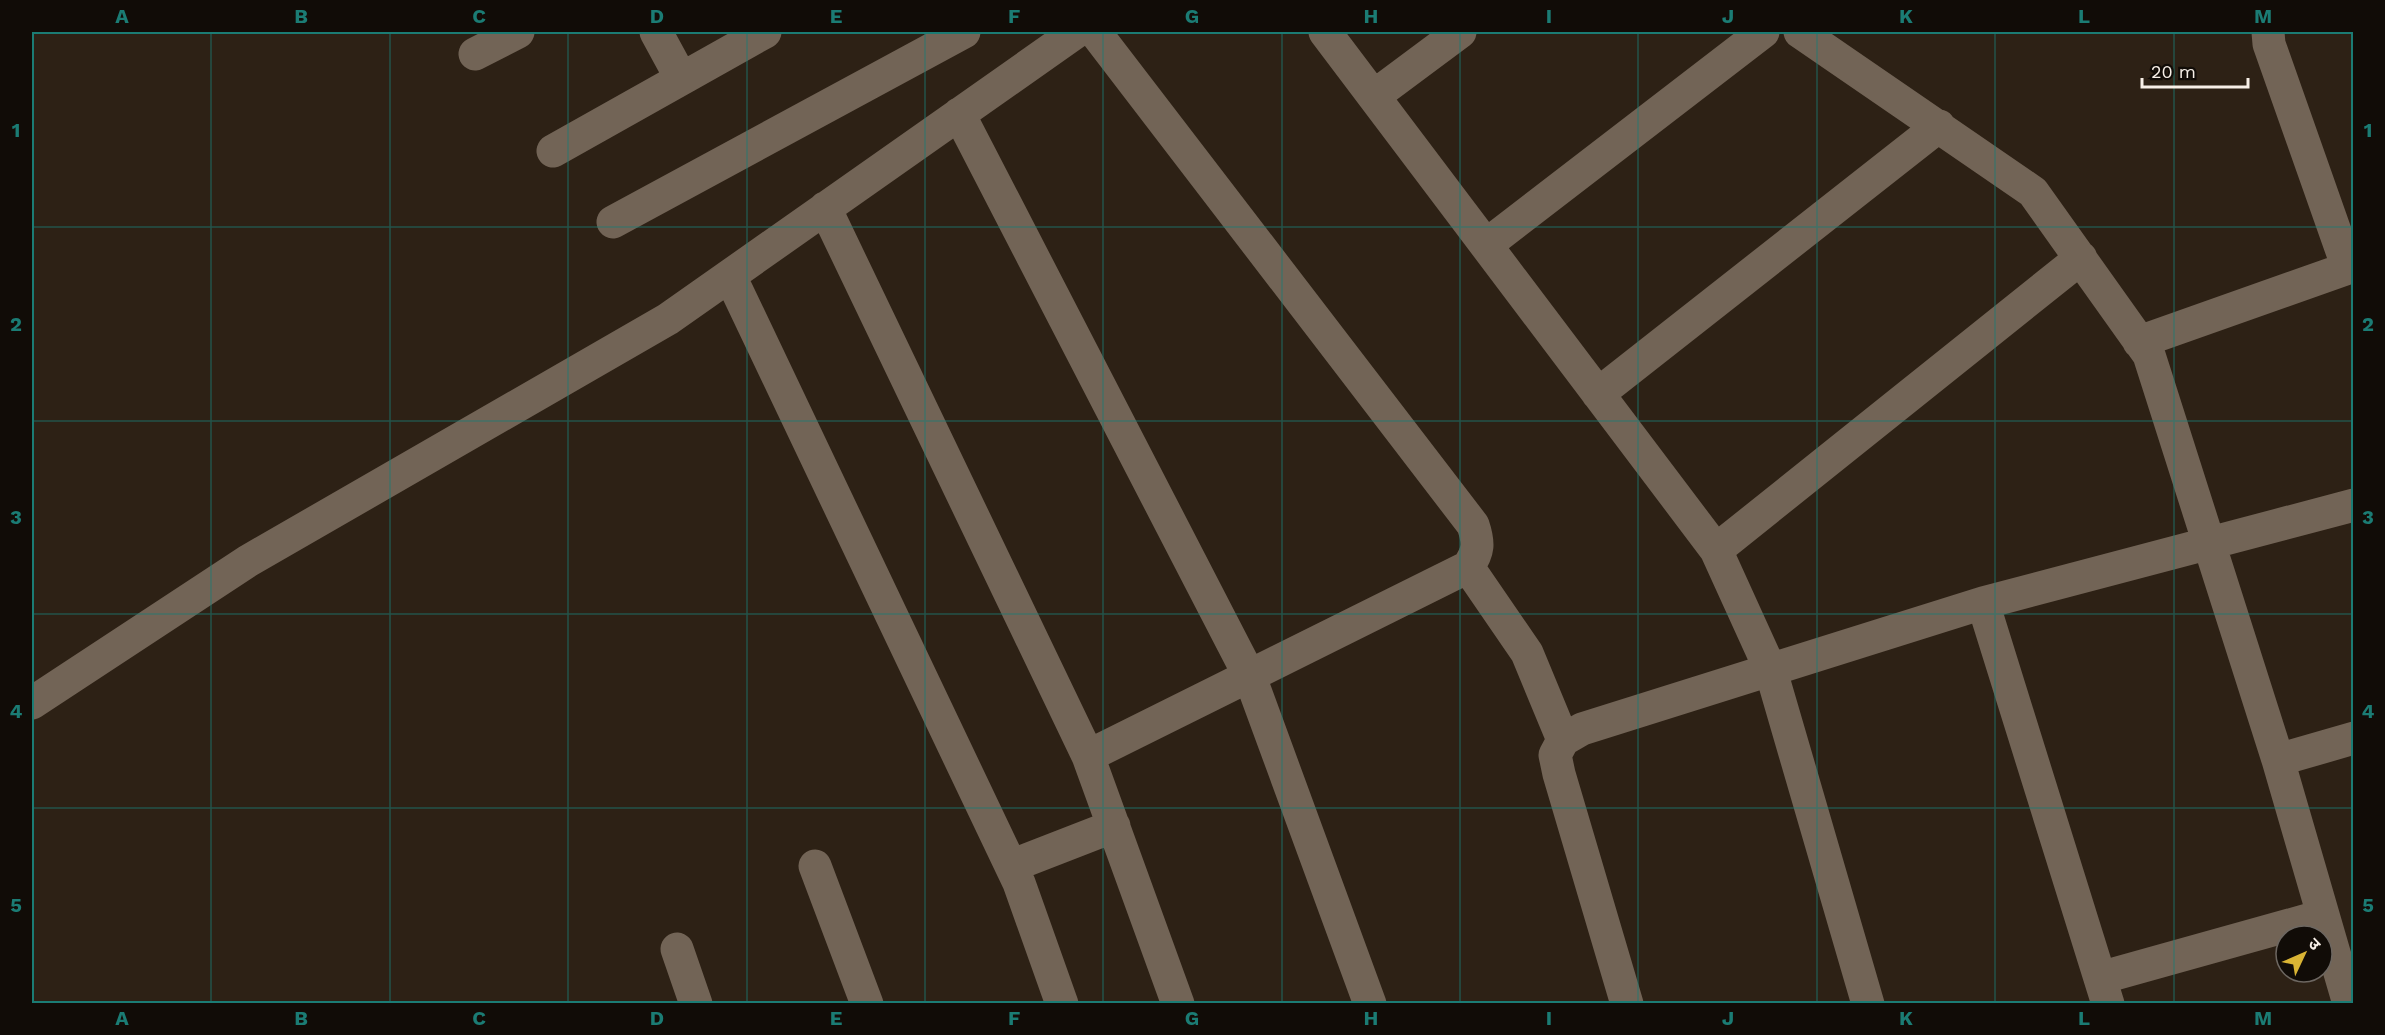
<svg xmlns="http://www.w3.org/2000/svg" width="2385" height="1035" font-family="'Work Sans','Noto Sans Devanagari',sans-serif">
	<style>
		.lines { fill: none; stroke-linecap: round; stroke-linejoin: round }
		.minor { stroke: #726456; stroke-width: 33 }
		.grid { fill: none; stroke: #1b7c74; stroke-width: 1.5; stroke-opacity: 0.55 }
		.neatline { fill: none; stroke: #1b7c74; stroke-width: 2 }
		.grid-label { font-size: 20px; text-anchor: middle; font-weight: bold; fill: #1b7c74 }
	</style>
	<rect width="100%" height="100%" fill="#2d2115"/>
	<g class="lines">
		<!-- minor -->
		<path class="minor" d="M 656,32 L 681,78
			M 1325,32 L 1716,550 L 1771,671 L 1868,1004
			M 1800,32 L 2033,192 L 2149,355 L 2278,760 L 2349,1004
			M 2268,32 L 2269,44 L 2348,268
			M 475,54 L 518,32
			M 1374,96 L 1460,32
			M 959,114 L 1250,677 L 1370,1004
			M 553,151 L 765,32
			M 825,208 L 1088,756 L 1178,1004
			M 613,222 L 964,32
			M 1486,245 L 1763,32
			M 730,276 L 1019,883 L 1062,1004
			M 2139,342 L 2354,266
			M 1598,394 L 1939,126
			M 1716,550 L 2081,258
			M 1468,567 L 1527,653 L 1563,740
			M 1983,603 L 2108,1004
			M 32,703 L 248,561 L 668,319 L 1076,32
			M 1088,756 L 1468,567 C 1479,551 1479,543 1473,525 L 1095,32
			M 2278,760 L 2354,738
			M 815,866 L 867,1004
			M 1011,866 L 1114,826
			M 677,949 L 696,1004
			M 2100,978 L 2322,916
			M 1627,1004 L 1559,774 L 1555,755 L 1563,740 L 1582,729 L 1983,603 L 2354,505"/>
	</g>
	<!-- grid -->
	<path class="grid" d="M 211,32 L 211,1004M 390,32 L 390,1004M 568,32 L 568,1004M 747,32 L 747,1004M 925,32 L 925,1004M 1103,32 L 1103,1004M 1282,32 L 1282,1004M 1460,32 L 1460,1004M 1638,32 L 1638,1004M 1817,32 L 1817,1004M 1995,32 L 1995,1004M 2174,32 L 2174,1004M 32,227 L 2354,227M 32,421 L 2354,421M 32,614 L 2354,614M 32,808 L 2354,808"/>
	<!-- border -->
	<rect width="2385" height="1035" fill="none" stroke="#110c07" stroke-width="66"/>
	<!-- north arrow -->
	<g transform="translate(2304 954) rotate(46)"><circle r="28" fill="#110c07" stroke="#6d6761" stroke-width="1.5"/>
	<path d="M0-4.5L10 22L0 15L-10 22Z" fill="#d9b434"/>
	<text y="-9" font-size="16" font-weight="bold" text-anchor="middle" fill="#f7efe7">उ</text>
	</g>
	<!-- scale -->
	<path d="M2142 78v9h106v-9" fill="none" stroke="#f7efe7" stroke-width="3"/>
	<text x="2151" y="78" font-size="18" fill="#f7efe7" stroke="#110c07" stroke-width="4.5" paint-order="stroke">20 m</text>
	<rect x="33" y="33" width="2319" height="969" class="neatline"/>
	<g class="grid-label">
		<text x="122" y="23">A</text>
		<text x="301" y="23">B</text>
		<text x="479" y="23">C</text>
		<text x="657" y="23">D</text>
		<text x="836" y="23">E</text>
		<text x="1014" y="23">F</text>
		<text x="1192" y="23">G</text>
		<text x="1371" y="23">H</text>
		<text x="1549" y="23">I</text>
		<text x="1728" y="23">J</text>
		<text x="1906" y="23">K</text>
		<text x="2084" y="23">L</text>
		<text x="2263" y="23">M</text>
		<text x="16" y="137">1</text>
		<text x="2368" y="137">1</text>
		<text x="16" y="331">2</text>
		<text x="2368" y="331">2</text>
		<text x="16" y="524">3</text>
		<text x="2368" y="524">3</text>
		<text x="16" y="718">4</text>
		<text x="2368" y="718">4</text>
		<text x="16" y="912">5</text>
		<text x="2368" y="912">5</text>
		<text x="122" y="1025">A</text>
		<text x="301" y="1025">B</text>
		<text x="479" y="1025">C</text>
		<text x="657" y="1025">D</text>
		<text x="836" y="1025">E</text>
		<text x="1014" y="1025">F</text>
		<text x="1192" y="1025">G</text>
		<text x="1371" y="1025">H</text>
		<text x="1549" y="1025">I</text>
		<text x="1728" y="1025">J</text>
		<text x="1906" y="1025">K</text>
		<text x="2084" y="1025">L</text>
		<text x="2263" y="1025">M</text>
	</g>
</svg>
